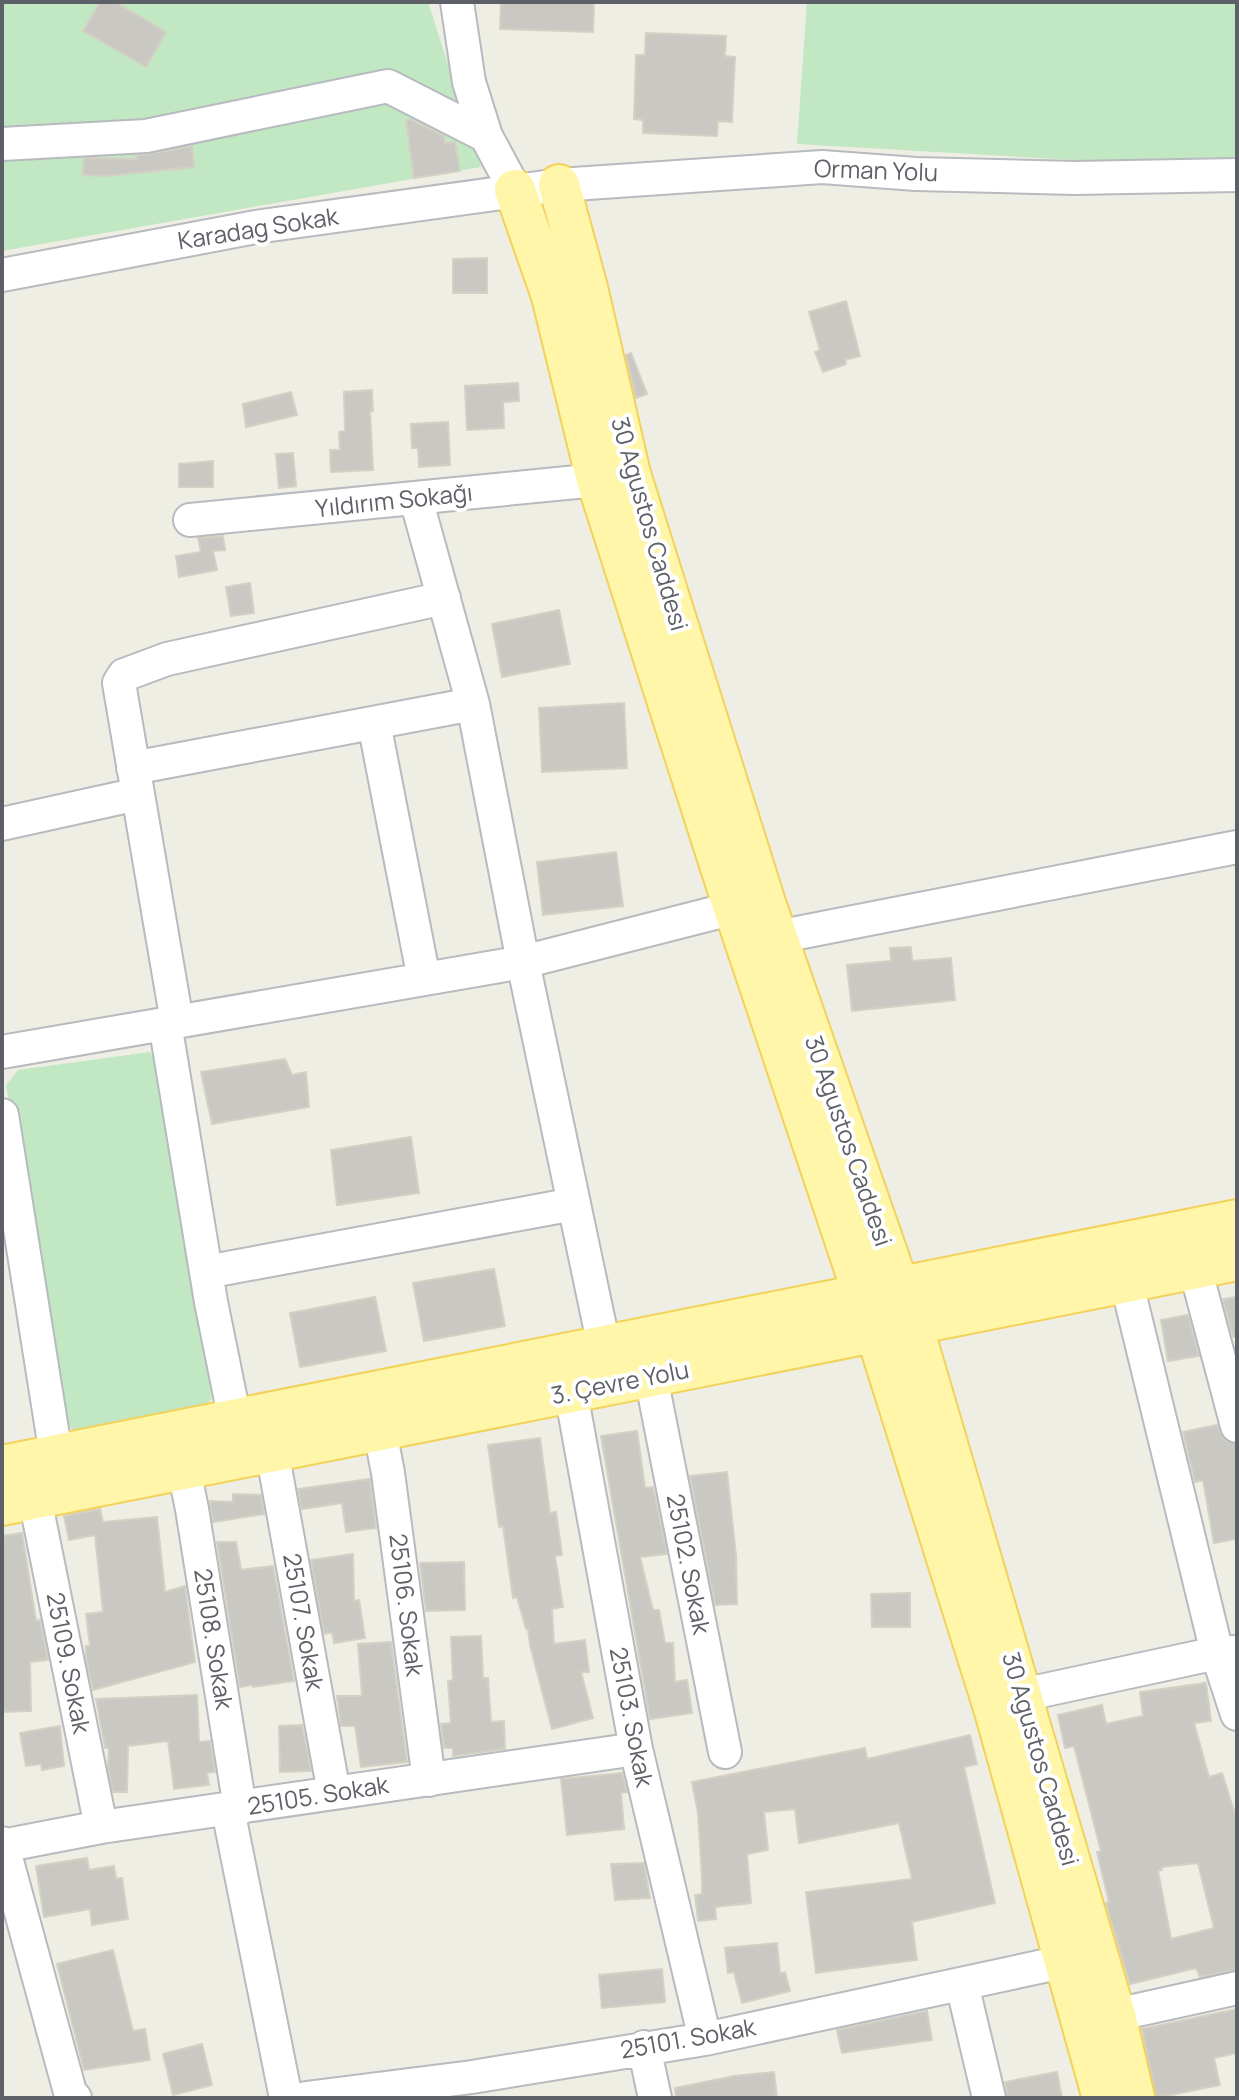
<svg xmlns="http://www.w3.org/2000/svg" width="1239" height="2100" font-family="Manrope,sans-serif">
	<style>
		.green { fill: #c1e7c3 }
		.building { fill: #cac8c2; stroke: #d4d0c3; stroke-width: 2; fill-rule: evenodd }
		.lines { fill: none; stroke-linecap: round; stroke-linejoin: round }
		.minor-casing { stroke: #b7babf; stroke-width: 36 }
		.major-casing { stroke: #f3d25a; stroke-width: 44 }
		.minor { stroke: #fff; stroke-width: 32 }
		.major { stroke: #fff6aa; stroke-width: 40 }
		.labels { text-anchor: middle; stroke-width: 8; stroke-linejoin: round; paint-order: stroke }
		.street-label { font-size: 24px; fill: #5d6066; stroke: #fff }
	</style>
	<rect width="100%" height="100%" fill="#efeee5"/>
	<!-- green -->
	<path class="green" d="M 2,2 L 428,2 L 481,167 L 2,251 Z
		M 807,2 L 1237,2 L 1237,164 L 1072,160 L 797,144 Z
		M 150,1052 L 162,1073 L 212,1399 L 201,1408 L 76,1433 L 63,1420 L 6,1085 L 18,1070 Z"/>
	<!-- building -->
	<path class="building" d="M 100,2 L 115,2 L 166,32 L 146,67 L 83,31 Z
		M 501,2 L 594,2 L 593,32 L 500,29 Z
		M 646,33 L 726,36 L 725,56 L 735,57 L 732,122 L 718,121 L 717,136 L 643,133 L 643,120 L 634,119 L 636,55 L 645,55 Z
		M 406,120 L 412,120 L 444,136 L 445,143 L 455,142 L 460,171 L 414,178 Z
		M 192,146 L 194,167 L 105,176 L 83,175 L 84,158 L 137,159 L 136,156 Z
		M 487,258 L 487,293 L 453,293 L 453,259 Z
		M 846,301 L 860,356 L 845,360 L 846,364 L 823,372 L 815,352 L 820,350 L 809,312 Z
		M 631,353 L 647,394 L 636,398 L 626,355 Z
		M 518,383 L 519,401 L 503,402 L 504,428 L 467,430 L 465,386 Z
		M 372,390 L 373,411 L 370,411 L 373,470 L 331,472 L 330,450 L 340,450 L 339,432 L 345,431 L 344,392 Z
		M 291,392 L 297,415 L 246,427 L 243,404 Z
		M 448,422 L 450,465 L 419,467 L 418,448 L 412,448 L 411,424 Z
		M 293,453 L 296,486 L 279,488 L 276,454 Z
		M 213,461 L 213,487 L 179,487 L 179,464 Z
		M 223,536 L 225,550 L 213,551 L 217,570 L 179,577 L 176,556 L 201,552 L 198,538 Z
		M 250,583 L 254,613 L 231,616 L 226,587 Z
		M 559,610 L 570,664 L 502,677 L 492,624 Z
		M 624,703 L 627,768 L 542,772 L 539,708 Z
		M 616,852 L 623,906 L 543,915 L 537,862 Z
		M 911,947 L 912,961 L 951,958 L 955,1000 L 852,1011 L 847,965 L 891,961 L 890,948 Z
		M 285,1059 L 292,1075 L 306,1072 L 309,1107 L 212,1124 L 201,1072 Z
		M 411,1137 L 419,1193 L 337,1205 L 331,1150 Z
		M 494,1269 L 505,1326 L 424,1341 L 413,1283 Z
		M 375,1297 L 386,1351 L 300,1367 L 290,1313 Z
		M 1237,1297 L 1237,1337 L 1233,1337 L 1223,1299 Z
		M 1188,1315 L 1199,1356 L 1168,1361 L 1161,1320 Z
		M 1217,1425 L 1224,1440 L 1237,1444 L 1237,1539 L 1214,1543 L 1203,1480 L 1195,1482 L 1183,1432 Z
		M 637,1431 L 645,1488 L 653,1487 L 667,1554 L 640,1557 L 653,1610 L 659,1610 L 665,1643 L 673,1643 L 675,1682 L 687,1680 L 692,1713 L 650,1719 L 601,1436 Z
		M 540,1438 L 550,1513 L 556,1512 L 562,1555 L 555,1556 L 563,1607 L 552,1609 L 554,1644 L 585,1640 L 589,1672 L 581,1672 L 593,1718 L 552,1729 L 530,1645 L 528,1629 L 526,1629 L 517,1597 L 513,1598 L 503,1526 L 499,1527 L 488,1445 Z
		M 727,1472 L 736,1556 L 737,1604 L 715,1605 L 690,1476 Z
		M 370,1479 L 376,1528 L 346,1532 L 342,1503 L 302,1509 L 298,1489 Z
		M 233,1494 L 261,1495 L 264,1514 L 213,1522 L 210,1501 L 233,1502 Z
		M 100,1509 L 103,1522 L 157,1517 L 165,1592 L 185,1586 L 195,1662 L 93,1690 L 86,1657 L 86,1646 L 90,1646 L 86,1614 L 103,1612 L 95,1535 L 69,1540 L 64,1516 Z
		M 22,1533 L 36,1621 L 40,1620 L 48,1660 L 30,1662 L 31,1711 L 2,1712 L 2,1536 Z
		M 217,1542 L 236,1542 L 241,1570 L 273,1566 L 294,1681 L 253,1687 L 252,1685 L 240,1687 Z
		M 353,1554 L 354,1601 L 359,1600 L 365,1638 L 334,1643 L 332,1632 L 324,1634 L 311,1560 Z
		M 464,1562 L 465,1610 L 426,1611 L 420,1563 Z
		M 910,1593 L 910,1627 L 872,1627 L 871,1594 Z
		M 481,1636 L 483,1678 L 488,1678 L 491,1722 L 504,1721 L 505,1749 L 453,1756 L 453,1748 L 444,1748 L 441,1724 L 451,1723 L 448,1681 L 453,1680 L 451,1637 Z
		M 391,1642 L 407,1762 L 361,1767 L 355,1726 L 341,1726 L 337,1696 L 362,1696 L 358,1644 Z
		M 1206,1683 L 1211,1721 L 1194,1723 L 1209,1777 L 1222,1773 L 1237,1820 L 1237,1970 L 1200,1977 L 1196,1968 L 1130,1984 L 1106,1903 L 1109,1902 L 1097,1852 L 1101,1851 L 1074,1746 L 1065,1748 L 1058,1715 L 1102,1705 L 1106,1724 L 1143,1716 L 1140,1692 ZM 1198,1863 L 1214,1928 L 1171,1939 L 1158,1871 L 1162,1870 L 1161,1867 Z
		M 197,1695 L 199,1742 L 210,1741 L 215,1772 L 207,1773 L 209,1785 L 174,1789 L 168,1741 L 128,1746 L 127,1792 L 113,1792 L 108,1768 L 109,1748 L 105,1748 L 96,1699 Z
		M 302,1725 L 311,1771 L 280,1772 L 279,1726 Z
		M 60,1726 L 64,1766 L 42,1770 L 41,1764 L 26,1766 L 20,1733 Z
		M 970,1735 L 977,1764 L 964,1767 L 995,1903 L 912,1922 L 917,1960 L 816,1973 L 806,1892 L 912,1879 L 899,1823 L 799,1843 L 795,1809 L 764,1812 L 768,1850 L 747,1854 L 751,1903 L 715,1907 L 716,1919 L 698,1921 L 695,1895 L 702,1894 L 702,1877 L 698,1813 L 692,1782 L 865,1748 L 867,1759 Z
		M 622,1773 L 627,1792 L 621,1793 L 624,1829 L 567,1835 L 561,1779 Z
		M 87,1858 L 89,1870 L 114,1866 L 116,1879 L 122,1878 L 128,1919 L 92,1925 L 90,1909 L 44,1917 L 36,1866 Z
		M 644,1863 L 650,1898 L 615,1900 L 611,1864 Z
		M 777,1943 L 780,1974 L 785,1972 L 790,1991 L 742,2003 L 734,1972 L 728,1973 L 725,1948 Z
		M 113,1950 L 133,2031 L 145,2029 L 150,2060 L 84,2070 L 57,1964 Z
		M 662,1969 L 665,2002 L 602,2008 L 599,1975 Z
		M 1237,2009 L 1237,2053 L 1214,2058 L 1220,2085 L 1156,2098 L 1142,2029 Z
		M 927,2011 L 932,2040 L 842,2053 L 837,2030 Z
		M 202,2044 L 212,2085 L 173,2095 L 163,2054 Z
		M 774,2072 L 777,2098 L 676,2098 L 675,2088 L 734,2076 Z
		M 1057,2072 L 1062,2098 L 1008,2098 L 1005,2082 Z"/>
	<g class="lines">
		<!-- minor casing -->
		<g class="minor-casing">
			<path id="minor" d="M 457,2 L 469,82 L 486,136
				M 2,144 L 146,136 L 388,86 L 486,136 L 515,190
				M 2,275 L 256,227 L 559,185 L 822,167 L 916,174 L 1074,178 L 1237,175
				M 416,499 L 473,704 L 523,962 L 604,1346
				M 190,520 L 597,480
				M 374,723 L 424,979
				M 133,768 L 473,704
				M 2,824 L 138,794
				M 777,937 L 1237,847
				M 177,1022 L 119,683 L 124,675 L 167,659 L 444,598
				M 165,1023 L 211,1302 L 235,1420
				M 2,1052 L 523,962 L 734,908
				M 2,1115 L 56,1455
				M 1195,1268 L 1237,1426
				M 206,1272 L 574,1204
				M 1126,1280 L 1217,1653 L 1237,1714
				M 651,1377 L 725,1752
				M 571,1393 L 636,1749 L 705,2039
				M 380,1431 L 388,1473 L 429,1780
				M 272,1451 L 334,1793
				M 184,1470 L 192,1509 L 240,1808
				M 35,1499 L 101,1827
				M 1022,1695 L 1217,1653 L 1237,1652
				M 228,1810 L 286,2098
				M 2,1843 L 70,2092 L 75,2098
				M 2,1846 L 101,1827 L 636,1749
				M 962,1984 L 989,2098
				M 1115,2015 L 1237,1988
				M 644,2047 L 655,2098
				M 306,2098 L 472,2077 L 705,2039 L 1067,1961"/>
		</g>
		<!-- major casing -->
		<g class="major-casing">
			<path id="major" d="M 559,185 L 587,288 L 630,474 L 765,903 L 912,1325 L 1115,2015 L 1134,2098
				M 515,190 L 552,296 L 597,480 L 734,908 L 876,1332 L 995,1711 L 1103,2098
				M 2,1466 L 1237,1220
				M 2,1505 L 1237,1260"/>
		</g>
		<!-- minor -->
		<use href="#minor" class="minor"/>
		<!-- major -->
		<use href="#major" class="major"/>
	</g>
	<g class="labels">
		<!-- street labels -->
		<g class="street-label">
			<text transform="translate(876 171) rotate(2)" y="8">Orman Yolu</text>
			<text transform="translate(258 229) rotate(-9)" y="8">Karadag Sokak</text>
			<text transform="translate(394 501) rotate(-6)" y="8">Yıldırım Sokağı</text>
			<text transform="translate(649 524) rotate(74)" y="8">30 Agustos Caddesi</text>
			<text transform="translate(848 1141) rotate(71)" y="8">30 Agustos Caddesi</text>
			<text transform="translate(620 1383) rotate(-11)" y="8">3. Çevre Yolu</text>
			<text transform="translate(688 1564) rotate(79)" y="8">25102. Sokak</text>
			<text transform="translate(406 1605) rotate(83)" y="8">25106. Sokak</text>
			<text transform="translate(303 1622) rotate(80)" y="8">25107. Sokak</text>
			<text transform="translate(213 1639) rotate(81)" y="8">25108. Sokak</text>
			<text transform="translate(68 1663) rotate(79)" y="8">25109. Sokak</text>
			<text transform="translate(631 1717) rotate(79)" y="8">25103. Sokak</text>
			<text transform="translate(1040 1759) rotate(74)" y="8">30 Agustos Caddesi</text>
			<text transform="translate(318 1796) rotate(-9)" y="8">25105. Sokak</text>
			<text transform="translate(688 2039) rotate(-10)" y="8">25101. Sokak</text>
		</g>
	</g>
	<!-- border -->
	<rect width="1239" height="2100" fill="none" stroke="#5d6066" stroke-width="8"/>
</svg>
